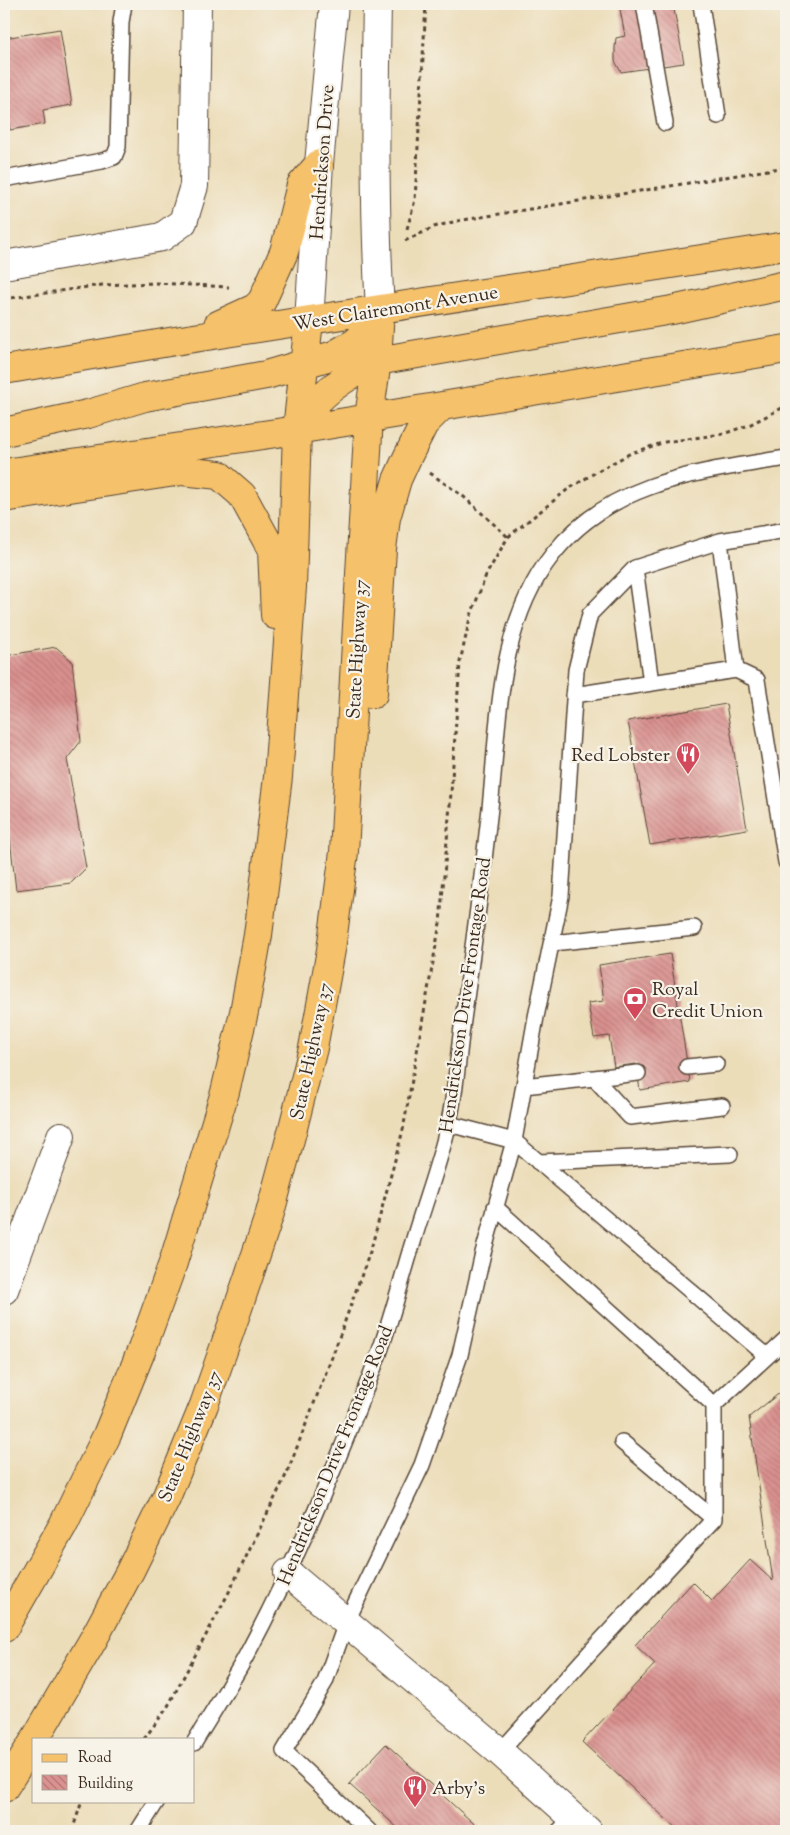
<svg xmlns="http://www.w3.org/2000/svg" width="790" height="1835" font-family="'Sorts Mill Goudy',serif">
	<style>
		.building { fill: url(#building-back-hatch) }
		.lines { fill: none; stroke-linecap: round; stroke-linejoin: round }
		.service-casing { stroke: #564535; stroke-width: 18 }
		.minor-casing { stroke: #564535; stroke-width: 30 }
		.primary-casing { stroke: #564535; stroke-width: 30 }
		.path { stroke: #564535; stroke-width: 3; stroke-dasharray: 4 4; stroke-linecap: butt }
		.service { stroke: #fff; stroke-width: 15 }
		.minor { stroke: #fff; stroke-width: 28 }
		.primary { stroke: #f5c16b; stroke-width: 28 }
		.labels { text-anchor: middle; stroke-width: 4.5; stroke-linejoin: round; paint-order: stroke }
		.street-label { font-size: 19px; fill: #3b2a1e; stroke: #f7f3e8 }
		.poi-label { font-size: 19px; fill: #3b2a1e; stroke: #f7f3e8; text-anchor: start }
	</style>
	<defs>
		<pattern id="building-back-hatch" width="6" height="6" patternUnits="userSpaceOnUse" patternTransform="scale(1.25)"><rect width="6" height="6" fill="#da918f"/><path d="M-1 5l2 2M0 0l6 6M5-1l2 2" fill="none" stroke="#b27774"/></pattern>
	</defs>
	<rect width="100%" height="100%" fill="#f7f3e8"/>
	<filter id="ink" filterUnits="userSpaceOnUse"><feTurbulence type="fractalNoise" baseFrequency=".02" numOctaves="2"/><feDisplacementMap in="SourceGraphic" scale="10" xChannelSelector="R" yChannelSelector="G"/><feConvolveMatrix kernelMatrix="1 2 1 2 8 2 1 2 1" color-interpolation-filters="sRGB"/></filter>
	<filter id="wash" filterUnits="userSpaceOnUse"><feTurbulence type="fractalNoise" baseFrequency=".0096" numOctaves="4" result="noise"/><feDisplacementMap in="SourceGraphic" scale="20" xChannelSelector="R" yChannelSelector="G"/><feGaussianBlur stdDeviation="1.12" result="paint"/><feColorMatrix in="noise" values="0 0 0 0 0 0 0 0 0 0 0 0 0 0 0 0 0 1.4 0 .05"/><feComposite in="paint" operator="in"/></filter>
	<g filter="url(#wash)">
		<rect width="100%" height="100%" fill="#ecddb9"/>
		<g id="blocks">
			<!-- building -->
			<path class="building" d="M 619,4 L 673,4 L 684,63 L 621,72 L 615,61 L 615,48 L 616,38 L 625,36 Z
				M 60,29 L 72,105 L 43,110 L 45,124 L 10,130 L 7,114 L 4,115 L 4,38 Z
				M 56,647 L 72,661 L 81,741 L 67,759 L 86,868 L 71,883 L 16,890 L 4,787 L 4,656 Z
				M 726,704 L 747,829 L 650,845 L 628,721 Z
				M 670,954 L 690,1082 L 640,1090 L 636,1064 L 614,1067 L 609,1036 L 594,1038 L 588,1003 L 604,1001 L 599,965 Z
				M 786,1388 L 786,1831 L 679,1831 L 582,1742 L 655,1664 L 635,1645 L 693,1582 L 712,1601 L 750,1560 L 773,1581 L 749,1417 Z
				M 386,1744 L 482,1831 L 401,1831 L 349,1784 Z"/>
		</g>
	</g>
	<g filter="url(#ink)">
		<use href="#blocks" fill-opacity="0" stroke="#564535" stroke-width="1"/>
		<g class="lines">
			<!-- service casing -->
			<g class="service-casing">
				<path id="service" d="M 644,4 L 665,123
					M 701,4 L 718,116
					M 4,179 L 102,161 L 114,157 L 118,147 L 121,22 L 124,4
					M 720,541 L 736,670 L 757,680 L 786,862
					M 635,568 L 651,683
					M 574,695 L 736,670
					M 552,943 L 694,928
					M 687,1067 L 716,1064
					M 594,1078 L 630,1117 L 722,1106
					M 524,1086 L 638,1073
					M 449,1124 L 514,1141 L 767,1356
					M 538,1162 L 730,1154
					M 495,1207 L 714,1405
					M 622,1442 L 714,1519
					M 194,1743 C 211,1715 229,1687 245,1658 C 296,1563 338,1461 377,1359 C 391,1321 401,1281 413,1242 C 424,1204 439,1165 448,1126 C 456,1093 458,1054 463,1020 C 473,950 482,879 490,808 C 499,723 497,624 553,554 C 612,480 700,472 786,458
					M 500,1752 L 593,1649 L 714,1519 L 714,1405 L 786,1339
					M 138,1831 L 157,1801
					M 369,1831 L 284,1751 L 325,1682 L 346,1623 L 422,1465 L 460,1355 L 483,1253 L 514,1141 L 536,1017 L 561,896 L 576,670 L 590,614 L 635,568 L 720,541 L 786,530
					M 559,1831 L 573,1817"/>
			</g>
			<!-- minor casing -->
			<g class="minor-casing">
				<path id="minor" d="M 377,4 C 375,106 374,208 380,310
					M 4,265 L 162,237 L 183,222 L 194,186 L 197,4
					M 309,321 L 319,164 L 334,4
					M 4,1290 L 61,1136
					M 288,1573 L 500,1752 L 588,1831"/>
			</g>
			<!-- primary casing -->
			<g class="primary-casing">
				<path id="primary" d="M 218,325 L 255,308 L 262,301 L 284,252 L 301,185 L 319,164
					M 4,370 L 181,340 L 786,246
					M 298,429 C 303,421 307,413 313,406 C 330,386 354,372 377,361 L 672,310 L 786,285
					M 4,432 L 88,414 L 145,397 L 266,375 L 334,355 L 356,342 L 367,331 L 380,310
					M 4,473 L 297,430 L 786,349
					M 4,498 L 182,471 L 219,475 L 242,495 L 272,550 L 275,615
					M 373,694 L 382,549 L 386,518 L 397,480 L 407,458 L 424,424 L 442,406
					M 4,1628 L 63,1525 L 107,1435 L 142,1349 L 173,1263 L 225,1092 L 244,1012 L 258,935 L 278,777 L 292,587 L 297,430 L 309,321
					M 35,1739 L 93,1640 L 130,1571 L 166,1498 L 204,1405 L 238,1308 L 270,1213 L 293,1128 L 313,1048 L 331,950 L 344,852 L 369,417 L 377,361 L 380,310
					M 4,1788 L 34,1741"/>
			</g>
			<!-- path -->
			<path class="path" d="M 407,229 L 415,200 L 426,4
				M 405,241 L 434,227 L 457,221 L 786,167
				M 4,299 L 102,285 L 156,283 L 229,287
				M 430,473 L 464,497 L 508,537
				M 144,1739 L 167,1708 L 228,1594 L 287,1473 L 332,1357 L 371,1249 L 403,1130 L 440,923 L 451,793 L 460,662 L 470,618 L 486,575 L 508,537 L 567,490 L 596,472 L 631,453 L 665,442 L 723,434 L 749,425 L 786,406
				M 72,1831 L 82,1801"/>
			<!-- service -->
			<use href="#service" class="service"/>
			<!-- minor -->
			<use href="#minor" class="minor"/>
			<!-- primary -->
			<use href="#primary" class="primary"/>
		</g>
	</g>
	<!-- icons -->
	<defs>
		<g id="restaurant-pin" transform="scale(1.25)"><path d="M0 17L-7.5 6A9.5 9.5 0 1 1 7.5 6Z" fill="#d1495b" stroke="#f7f3e8"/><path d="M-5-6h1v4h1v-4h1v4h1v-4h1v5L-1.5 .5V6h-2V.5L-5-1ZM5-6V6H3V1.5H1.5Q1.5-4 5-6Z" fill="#fff"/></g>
		<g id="bank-pin" transform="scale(1.25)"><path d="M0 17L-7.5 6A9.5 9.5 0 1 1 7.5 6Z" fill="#d1495b" stroke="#f7f3e8"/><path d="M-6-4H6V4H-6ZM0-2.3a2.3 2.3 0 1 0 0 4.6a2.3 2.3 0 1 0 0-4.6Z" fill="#fff"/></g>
	</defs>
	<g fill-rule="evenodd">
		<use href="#restaurant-pin" x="688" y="754"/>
		<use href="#bank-pin" x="635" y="999"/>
		<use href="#restaurant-pin" x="415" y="1787"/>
	</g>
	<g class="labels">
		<!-- street labels -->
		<g class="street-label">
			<text transform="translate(321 162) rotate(-86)" y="7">Hendrickson Drive</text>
			<text transform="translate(395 307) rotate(-9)" y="7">West Clairemont Avenue</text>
			<text transform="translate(356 649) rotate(-87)" y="7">State Highway 37</text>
			<text transform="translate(464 995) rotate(-82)" y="7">Hendrickson Drive Frontage Road</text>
			<text transform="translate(310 1051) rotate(-78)" y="7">State Highway 37</text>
			<text transform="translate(189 1436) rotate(-68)" y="7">State Highway 37</text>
			<text transform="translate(334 1455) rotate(-68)" y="7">Hendrickson Drive Frontage Road</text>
		</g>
		<!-- poi labels -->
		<g class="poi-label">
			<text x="670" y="761" text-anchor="end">Red Lobster</text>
			<text x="652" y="995">Royal<tspan x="652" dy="22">Credit Union</tspan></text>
			<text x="432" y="1794">Arby's</text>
		</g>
	</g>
	<!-- margin -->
	<rect width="790" height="1835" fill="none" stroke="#f7f3e8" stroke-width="20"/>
	<!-- legend -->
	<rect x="32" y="1738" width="162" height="65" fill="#f7f3e8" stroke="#aca397"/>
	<rect x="42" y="1754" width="25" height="8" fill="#f5c16b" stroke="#aca397"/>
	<text x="78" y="1762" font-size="15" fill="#3b2a1e">Road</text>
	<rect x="42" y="1775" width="25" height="15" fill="url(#building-back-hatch)" stroke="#aca397"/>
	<text x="78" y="1788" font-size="15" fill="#3b2a1e">Building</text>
</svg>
